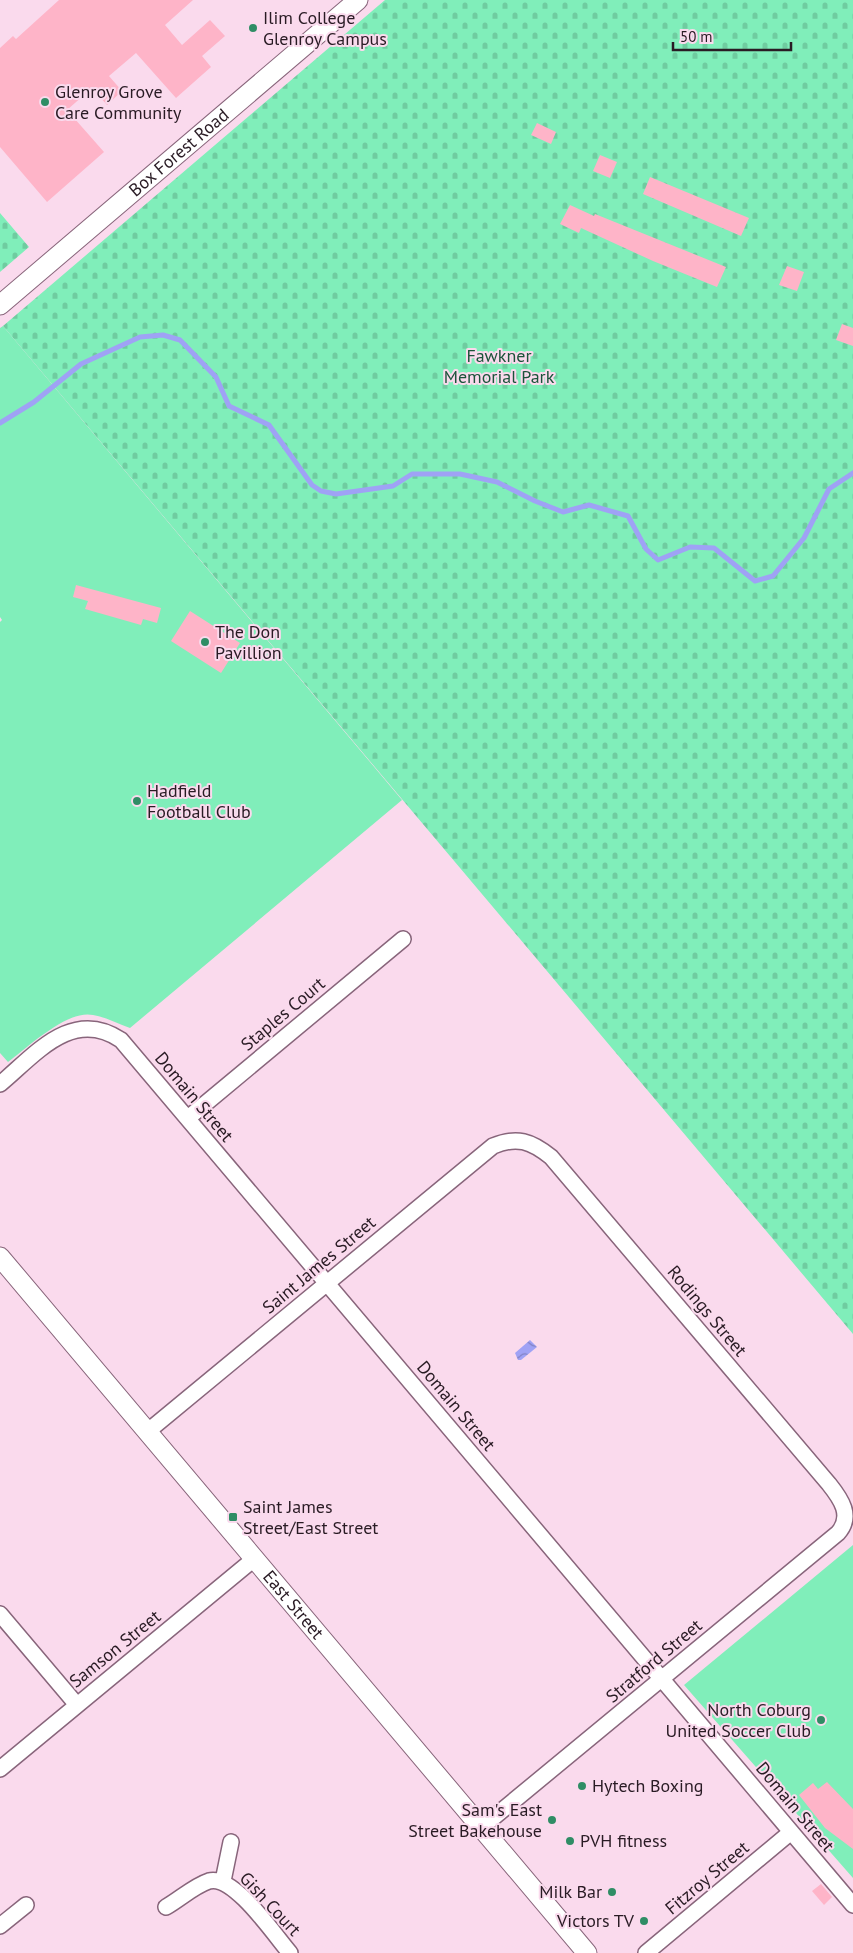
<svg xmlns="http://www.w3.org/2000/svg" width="853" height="1953" font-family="'PT Sans',sans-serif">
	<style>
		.cemetery { fill: url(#cemetery-stones) }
		.green { fill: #80eeba }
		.water { fill: url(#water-waves) }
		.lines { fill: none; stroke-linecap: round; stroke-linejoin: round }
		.stream { stroke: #9fa2f5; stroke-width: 5 }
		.building { fill: #feb4c8 }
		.minor-casing { stroke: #88657b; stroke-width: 18 }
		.tertiary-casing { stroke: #88657b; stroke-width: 21 }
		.minor { stroke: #fff; stroke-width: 15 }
		.tertiary { stroke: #fff; stroke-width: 19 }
		.poi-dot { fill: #2f8d65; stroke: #fadaed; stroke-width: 2 }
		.labels { text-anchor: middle; stroke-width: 4; stroke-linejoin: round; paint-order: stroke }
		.poi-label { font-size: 18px; fill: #291b24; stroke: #fadaed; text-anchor: start }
		.street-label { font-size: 18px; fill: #291b24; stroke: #fadaed }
		.park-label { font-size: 18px; fill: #1b533a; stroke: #fadaed }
	</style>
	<defs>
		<pattern id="cemetery-stones" width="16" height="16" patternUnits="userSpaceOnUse" patternTransform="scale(1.25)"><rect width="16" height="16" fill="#80eeba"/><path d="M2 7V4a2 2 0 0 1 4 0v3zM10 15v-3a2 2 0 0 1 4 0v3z" fill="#6fcca0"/></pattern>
		<pattern id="water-waves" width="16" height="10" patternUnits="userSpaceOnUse" patternTransform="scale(1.25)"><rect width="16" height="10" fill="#9fa2f5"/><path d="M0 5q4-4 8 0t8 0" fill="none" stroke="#8283c6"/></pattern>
	</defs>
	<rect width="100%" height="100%" fill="#fadaed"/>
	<!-- cemetery -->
	<path class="cemetery" d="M 385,0 L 853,0 L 853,1334 L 3,326 Z
		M 0,213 L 29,247 L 0,272 Z"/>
	<!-- green -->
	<path class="green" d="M 3,326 L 402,800 L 130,1028 C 118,1024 106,1017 93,1015 C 68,1009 27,1048 8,1062 L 0,1053 L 0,622 L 2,620 L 0,617 L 0,328 Z
		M 853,1545 L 853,1878 L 684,1685 Z"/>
	<!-- water -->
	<path class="water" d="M 530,1340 L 537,1347 L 521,1360 L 518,1360 L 515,1353 Z"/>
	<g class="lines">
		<!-- stream -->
		<path class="stream" d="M 0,423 L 34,402 L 81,364 L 140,337 L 163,335 L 180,340 L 216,377 L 229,406 L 269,425 L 312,485 L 321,491 L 336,494 L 393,486 L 412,474 L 460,474 L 497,482 L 535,501 L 563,512 L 589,505 L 628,516 L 646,549 L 658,560 L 690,547 L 714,548 L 755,581 L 773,576 L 804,538 L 829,489 L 853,473"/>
	</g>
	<!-- building -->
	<path class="building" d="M 59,0 L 193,0 L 165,25 L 182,45 L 210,20 L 225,36 L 202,56 L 211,67 L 176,98 L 136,53 L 109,76 L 122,91 L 107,105 L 92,88 L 67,110 L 104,152 L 47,202 L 0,147 L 0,48 L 13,36 L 16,39 Z
		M 537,123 L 556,132 L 551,144 L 531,135 Z
		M 600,155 L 617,162 L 610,178 L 593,171 Z
		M 650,177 L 749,218 L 741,236 L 643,194 Z
		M 570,205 L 594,216 L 595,214 L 726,267 L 717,287 L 653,261 L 581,228 L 579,233 L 560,224 Z
		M 787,266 L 804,272 L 797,291 L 779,285 Z
		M 842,324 L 853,328 L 853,346 L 836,340 Z
		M 76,585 L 161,608 L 157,623 L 143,619 L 141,625 L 85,609 L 88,601 L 73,597 Z
		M 190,611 L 240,643 L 221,673 L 171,641 Z
		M 827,1782 L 853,1809 L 853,1849 L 825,1828 L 799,1795 L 813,1783 L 818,1789 Z
		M 821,1884 L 832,1897 L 824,1905 L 812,1891 Z"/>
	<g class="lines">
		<!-- minor casing -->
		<g class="minor-casing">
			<path id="minor" d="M 0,1084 C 35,1055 72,1007 121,1040 L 853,1905
				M 188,1118 L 403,939
				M 147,1432 L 493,1146 C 517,1136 531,1141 551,1157 L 829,1484 C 841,1499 853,1516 838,1533 L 482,1827
				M 0,1614 L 77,1705
				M 0,1769 L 254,1559
				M 223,1881 L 231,1842
				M 166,1907 C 180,1899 194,1886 209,1881 C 234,1874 275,1936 290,1953
				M 0,1926 L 26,1905
				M 646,1953 L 791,1832"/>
		</g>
		<!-- tertiary casing -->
		<g class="tertiary-casing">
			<g id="tertiary">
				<path id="s1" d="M 0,305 L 358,0"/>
				<path id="s2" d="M 0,1257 L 587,1953"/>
			</g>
		</g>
		<!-- minor -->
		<use href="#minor" class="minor"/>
		<!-- tertiary -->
		<use href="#tertiary" class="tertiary"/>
	</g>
	<!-- markers -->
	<g class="poi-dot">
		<circle cx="253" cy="28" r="5"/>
		<circle cx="45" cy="102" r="5"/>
		<circle cx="205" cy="642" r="5"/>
		<circle cx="137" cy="801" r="5"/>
		<rect x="228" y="1512" width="10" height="10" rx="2.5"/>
		<circle cx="821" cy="1720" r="5"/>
		<circle cx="582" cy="1786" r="5"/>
		<circle cx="552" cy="1820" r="5"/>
		<circle cx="570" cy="1841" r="5"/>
		<circle cx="612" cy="1892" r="5"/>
		<circle cx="644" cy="1921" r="5"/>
	</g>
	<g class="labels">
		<!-- poi labels -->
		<g class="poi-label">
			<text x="263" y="24">Ilim College<tspan x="263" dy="21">Glenroy Campus</tspan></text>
			<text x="55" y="98">Glenroy Grove<tspan x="55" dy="21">Care Community</tspan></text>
			<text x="215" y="638">The Don<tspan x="215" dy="21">Pavillion</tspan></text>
			<text x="147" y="797">Hadfield<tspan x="147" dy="21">Football Club</tspan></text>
			<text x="243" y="1513">Saint James<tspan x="243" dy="21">Street/East Street</tspan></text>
			<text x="811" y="1716" text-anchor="end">North Coburg<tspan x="811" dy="21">United Soccer Club</tspan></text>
			<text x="592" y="1792">Hytech Boxing</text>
			<text x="542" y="1816" text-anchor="end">Sam's East<tspan x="542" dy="21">Street Bakehouse</tspan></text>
			<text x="580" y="1847">PVH fitness</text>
			<text x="602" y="1898" text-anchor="end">Milk Bar</text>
			<text x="634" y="1927" text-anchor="end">Victors TV</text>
		</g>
		<!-- street labels -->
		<g class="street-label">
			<text dy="6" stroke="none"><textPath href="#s1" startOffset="235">Box Forest Road</textPath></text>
			<text transform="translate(283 1014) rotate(-40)" y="6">Staples Court</text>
			<text transform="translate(194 1097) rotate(50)" y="6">Domain Street</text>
			<text transform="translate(319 1265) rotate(-40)" y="6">Saint James Street</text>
			<text transform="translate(707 1311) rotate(50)" y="6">Rodings Street</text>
			<text transform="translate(456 1406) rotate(50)" y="6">Domain Street</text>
			<text dy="6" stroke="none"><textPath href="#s2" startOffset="455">East Street</textPath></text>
			<text transform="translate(115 1649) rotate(-39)" y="6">Samson Street</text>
			<text transform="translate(654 1661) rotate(-40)" y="6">Stratford Street</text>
			<text transform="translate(795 1807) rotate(50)" y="6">Domain Street</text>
			<text transform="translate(707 1878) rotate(-40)" y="6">Fitzroy Street</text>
			<text transform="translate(270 1904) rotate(47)" y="6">Gish Court</text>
		</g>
		<!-- park labels -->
		<g class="park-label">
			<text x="499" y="362">Fawkner<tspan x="499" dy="21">Memorial Park</tspan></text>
		</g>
	</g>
	<!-- scale -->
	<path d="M673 42v8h118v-8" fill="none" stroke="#291b24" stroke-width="2.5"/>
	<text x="680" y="42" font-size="15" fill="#291b24" stroke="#fadaed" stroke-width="4" paint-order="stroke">50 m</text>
</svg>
